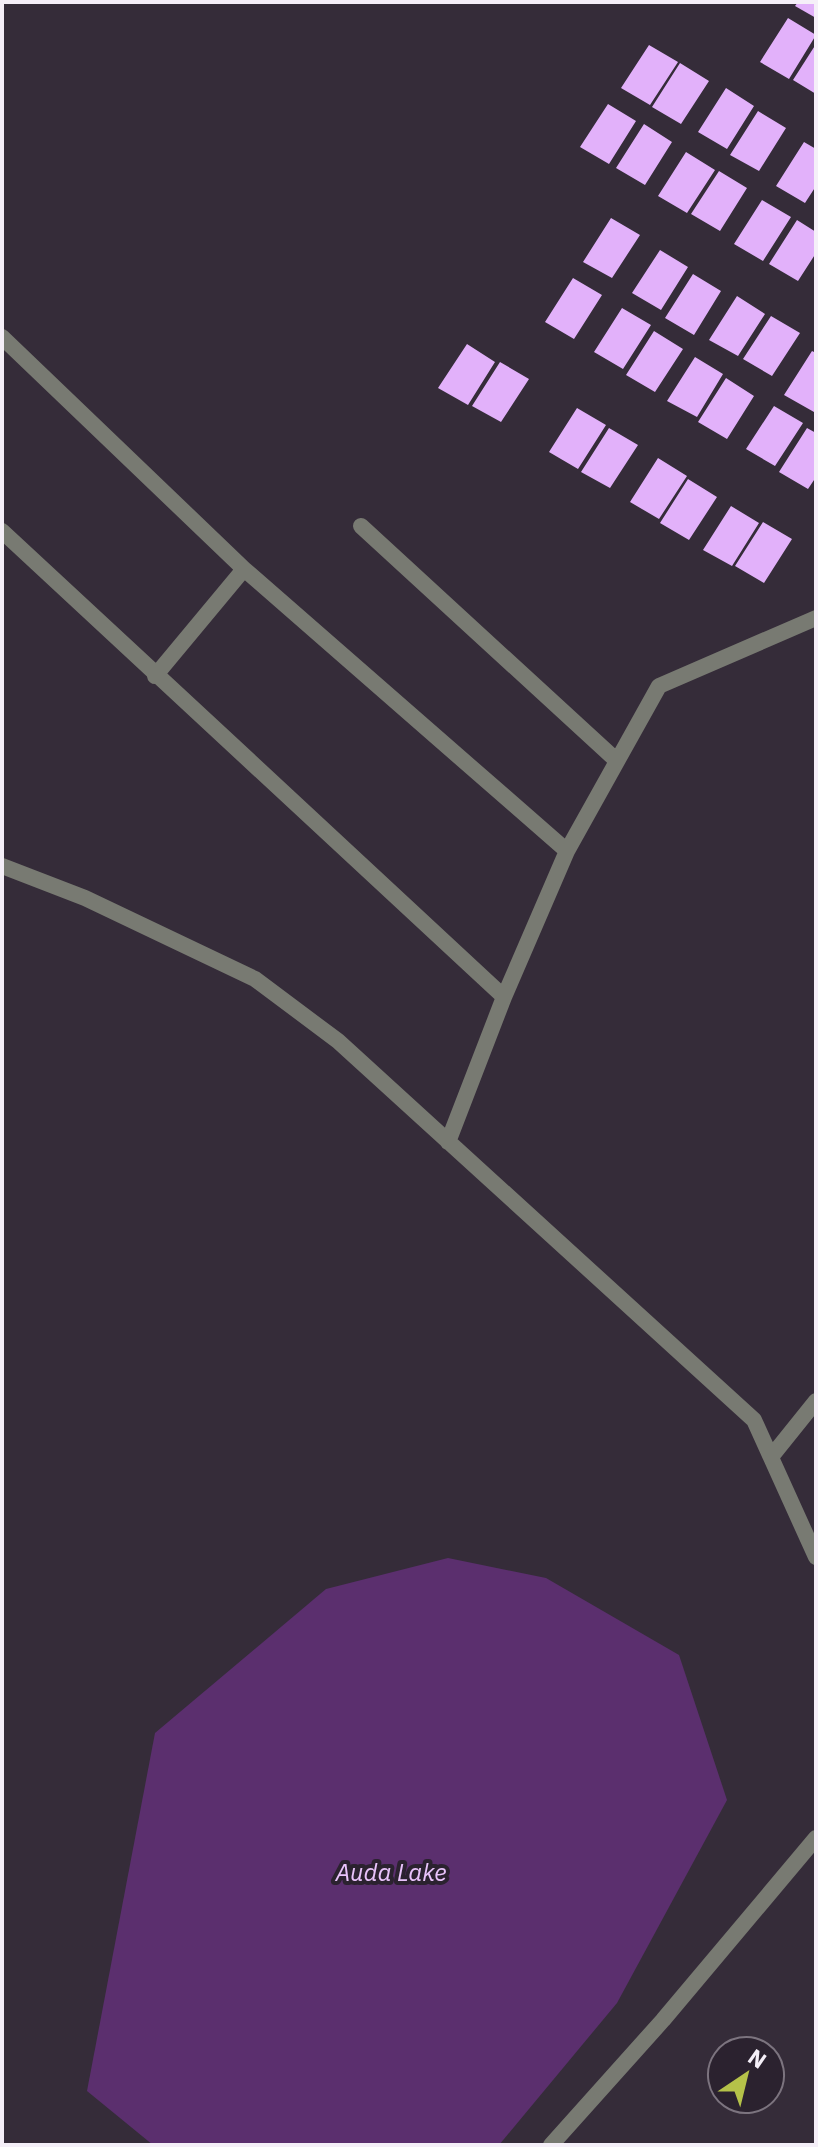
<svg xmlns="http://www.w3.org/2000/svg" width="818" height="2147" font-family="'IBM Plex Sans',sans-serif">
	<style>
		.water { fill: #5b2f6e }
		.building { fill: #e2b1fa }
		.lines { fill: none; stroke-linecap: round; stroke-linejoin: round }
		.street { stroke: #787a72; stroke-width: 16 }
		.labels { text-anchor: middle; stroke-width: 8; stroke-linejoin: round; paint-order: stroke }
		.water-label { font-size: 24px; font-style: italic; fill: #e9c3fb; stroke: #2b222f }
	</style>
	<rect width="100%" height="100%" fill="#352c39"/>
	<!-- water -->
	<path class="water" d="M 448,1558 L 546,1578 L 679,1655 L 727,1800 L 617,2003 L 499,2145 L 153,2145 L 87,2091 L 155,1733 L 326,1589 Z"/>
	<!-- building -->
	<path class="building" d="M 798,2 L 816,2 L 816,18 L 795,6 Z
		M 788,18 L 816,35 L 789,79 L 760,62 Z
		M 816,44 L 816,94 L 793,80 Z
		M 649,45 L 678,62 L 650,105 L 621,88 Z
		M 680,63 L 709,81 L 681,124 L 652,107 Z
		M 726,88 L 754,106 L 727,149 L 698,132 Z
		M 608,104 L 636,121 L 609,164 L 580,147 Z
		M 758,111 L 786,128 L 759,171 L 730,155 Z
		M 644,124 L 672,142 L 645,185 L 616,168 Z
		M 804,142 L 816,149 L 816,186 L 805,203 L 776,186 Z
		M 686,152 L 715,170 L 687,213 L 658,196 Z
		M 719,171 L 747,188 L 720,231 L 691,214 Z
		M 762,200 L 791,217 L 763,261 L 734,244 Z
		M 611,218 L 640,235 L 612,278 L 583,262 Z
		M 797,220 L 816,232 L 816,253 L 798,281 L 769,264 Z
		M 660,250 L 688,267 L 661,310 L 632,293 Z
		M 693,274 L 721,291 L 694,335 L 665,318 Z
		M 573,278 L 602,295 L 574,339 L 545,322 Z
		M 737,296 L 765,314 L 738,356 L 709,340 Z
		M 622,308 L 651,325 L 623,369 L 594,352 Z
		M 771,316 L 800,333 L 772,376 L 743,359 Z
		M 654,331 L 683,349 L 655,392 L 626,375 Z
		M 467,344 L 495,362 L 468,405 L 438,388 Z
		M 812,351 L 816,353 L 816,408 L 814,412 L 784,395 Z
		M 695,357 L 723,374 L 697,417 L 667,401 Z
		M 500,362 L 529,379 L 501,422 L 472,406 Z
		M 726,378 L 754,396 L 727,439 L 698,422 Z
		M 774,406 L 803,423 L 775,466 L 746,449 Z
		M 577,408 L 606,425 L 578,469 L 549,452 Z
		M 609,428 L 638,445 L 610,488 L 581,472 Z
		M 807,428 L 816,433 L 816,477 L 808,489 L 779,472 Z
		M 658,458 L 687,476 L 659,519 L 630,502 Z
		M 688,479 L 717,497 L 689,540 L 660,523 Z
		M 731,506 L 759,523 L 732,566 L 703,550 Z
		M 763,522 L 792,539 L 764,583 L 735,566 Z"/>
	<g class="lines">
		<!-- street -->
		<path class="street" d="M 2,337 L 244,569
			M 361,526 L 617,761
			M 2,531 L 504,997
			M 155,676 L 244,569 L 567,851
			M 2,866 L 85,898 L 255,979 L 338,1041 L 754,1420 L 816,1557
			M 448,1142 L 504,997 L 567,851 L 659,686 L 816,618
			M 771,1457 L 816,1401
			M 551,2145 L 663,2020 L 816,1838"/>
	</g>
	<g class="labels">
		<!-- water labels -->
		<g class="water-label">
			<text x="391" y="1881">Auda Lake</text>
		</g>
	</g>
	<!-- border -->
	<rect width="818" height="2147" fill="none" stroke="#f5eff8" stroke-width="8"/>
	<!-- north arrow -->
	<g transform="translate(746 2075) rotate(35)"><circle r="38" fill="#2b222f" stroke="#7c747f" stroke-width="2"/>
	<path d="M0-6L14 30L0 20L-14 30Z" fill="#b5c249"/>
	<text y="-12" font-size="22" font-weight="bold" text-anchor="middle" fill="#f5eff8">N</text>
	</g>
</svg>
